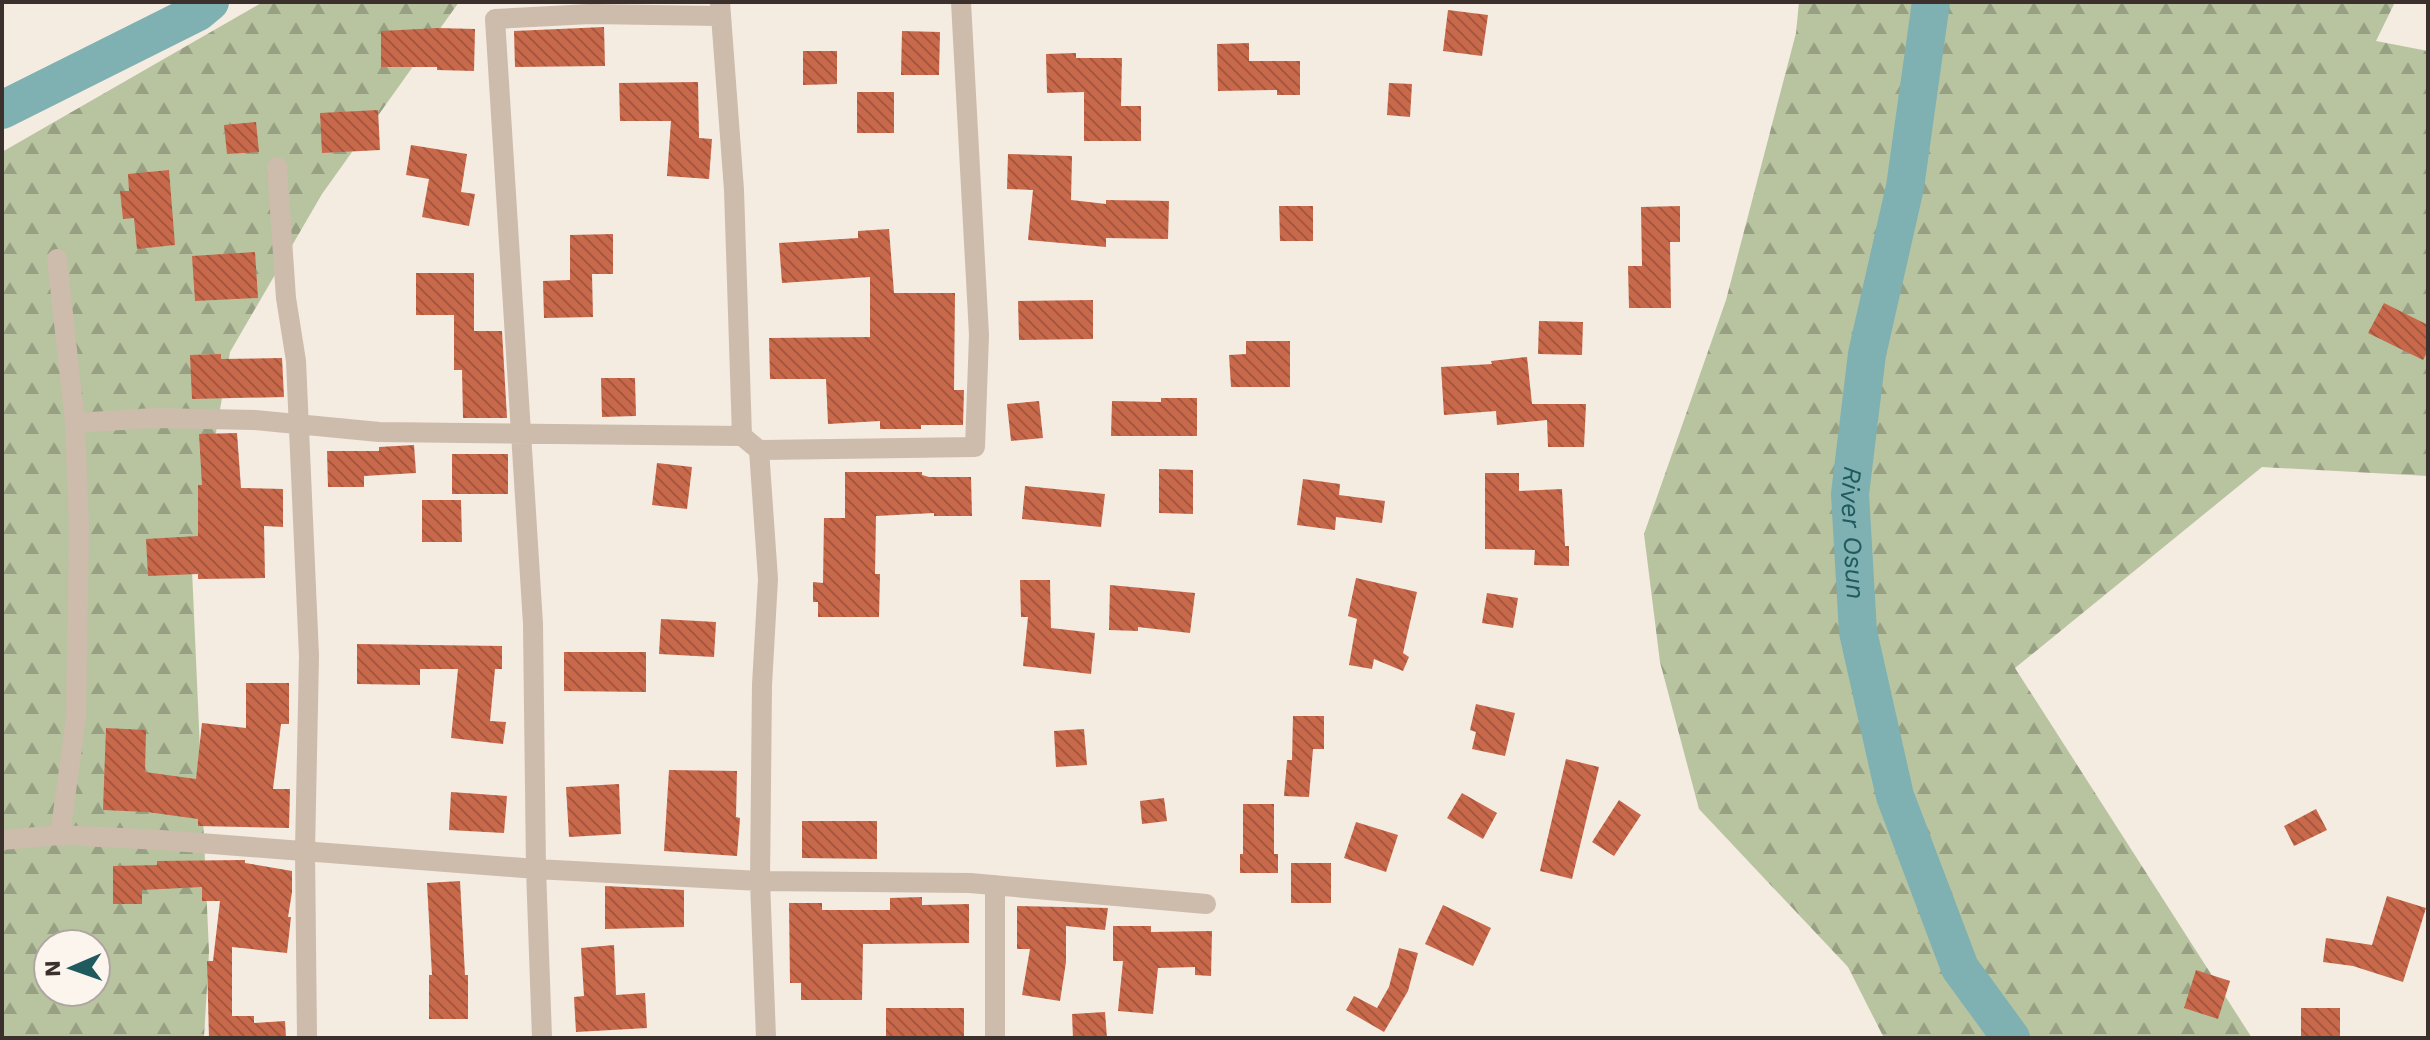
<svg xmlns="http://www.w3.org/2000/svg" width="2430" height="1040" font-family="'Work Sans',sans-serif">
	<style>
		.forest { fill: url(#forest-firs); fill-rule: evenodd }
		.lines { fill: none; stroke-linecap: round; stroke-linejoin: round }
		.river { stroke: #7fb0b2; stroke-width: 38 }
		.building { fill: url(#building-back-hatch) }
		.street { stroke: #cdbbac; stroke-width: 20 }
		.labels { text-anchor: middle; stroke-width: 6; stroke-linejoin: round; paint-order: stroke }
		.water-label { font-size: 26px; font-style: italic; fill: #1f5a5e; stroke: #fbf5ee }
	</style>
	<defs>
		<pattern id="forest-firs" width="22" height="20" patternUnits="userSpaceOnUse" patternTransform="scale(2)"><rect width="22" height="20" fill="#b8c4a0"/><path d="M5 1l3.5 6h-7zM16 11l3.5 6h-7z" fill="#97a083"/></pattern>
		<pattern id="building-back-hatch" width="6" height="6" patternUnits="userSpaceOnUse" patternTransform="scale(2)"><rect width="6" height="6" fill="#c8694b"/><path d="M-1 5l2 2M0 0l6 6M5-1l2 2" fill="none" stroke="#a4573f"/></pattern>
	</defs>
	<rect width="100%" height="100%" fill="#f4ebe1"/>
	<!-- forest -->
	<path class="forest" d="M 263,2 L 459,2 L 322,194 L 230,352 L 192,570 L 209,952 L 204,1038 L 2,1038 L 2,152 ZM 48,944 L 96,944 L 96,992 L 48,992 Z
		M 1799,2 L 2395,2 L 2376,41 L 2428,51 L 2428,476 L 2262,467 L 2015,668 L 2252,1038 L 1884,1038 L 1848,967 L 1699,809 L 1660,662 L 1644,534 L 1726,300 L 1796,33 Z"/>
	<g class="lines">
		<!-- river -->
		<g class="river">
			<path id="s1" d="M 1931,2 L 1905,187 L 1867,354 L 1850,494 L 1858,632 L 1895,796 L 1960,968 L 2011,1038"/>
			<path d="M 2,110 L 198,12 L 210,2"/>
		</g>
	</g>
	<!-- building -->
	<path class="building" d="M 1448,10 L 1488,15 L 1482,56 L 1443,51 Z
		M 604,27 L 605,66 L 515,67 L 514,31 Z
		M 438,28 L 475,29 L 474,71 L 437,70 L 437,67 L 381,67 L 381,31 Z
		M 902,31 L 940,32 L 939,75 L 901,75 Z
		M 1249,43 L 1249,61 L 1300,61 L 1300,95 L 1277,95 L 1277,90 L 1218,91 L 1217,44 Z
		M 803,51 L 837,51 L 837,84 L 803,85 Z
		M 1076,53 L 1076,58 L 1122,58 L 1121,106 L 1141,106 L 1141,141 L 1084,141 L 1084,92 L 1047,93 L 1046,54 Z
		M 698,82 L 699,138 L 712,139 L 709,179 L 667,176 L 671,121 L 620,121 L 619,83 Z
		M 1389,83 L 1412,84 L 1410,117 L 1387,115 Z
		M 857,92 L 894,92 L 894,133 L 857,133 Z
		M 378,110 L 380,150 L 322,153 L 320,113 Z
		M 256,122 L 259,152 L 227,154 L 224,125 Z
		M 411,145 L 467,154 L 461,192 L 475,194 L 469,226 L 422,217 L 429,179 L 406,175 Z
		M 1008,154 L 1072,156 L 1071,200 L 1106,204 L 1106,200 L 1169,201 L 1168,239 L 1106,238 L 1106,247 L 1028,240 L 1033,190 L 1007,189 Z
		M 169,170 L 175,245 L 137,249 L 134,218 L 123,219 L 120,191 L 129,191 L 128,174 Z
		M 1279,206 L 1313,206 L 1313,241 L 1280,241 Z
		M 1680,206 L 1680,242 L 1670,242 L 1671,308 L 1629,308 L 1628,266 L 1642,266 L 1641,207 Z
		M 889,229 L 894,293 L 955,293 L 954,390 L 964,390 L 963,425 L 921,425 L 921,429 L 880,429 L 880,421 L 828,424 L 826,379 L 770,379 L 769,338 L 870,337 L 870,277 L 782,283 L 779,243 L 858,238 L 858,231 Z
		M 613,234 L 613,274 L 592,274 L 593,317 L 544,318 L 543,281 L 570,280 L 570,235 Z
		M 255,252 L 258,298 L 195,301 L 192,256 Z
		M 416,273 L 474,273 L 474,331 L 502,331 L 507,418 L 463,418 L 462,370 L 454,370 L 454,315 L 416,315 Z
		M 1093,300 L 1093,339 L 1019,340 L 1018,301 Z
		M 2384,303 L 2428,325 L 2428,351 L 2423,360 L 2368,333 Z
		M 1539,321 L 1583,322 L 1582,355 L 1538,354 Z
		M 1246,341 L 1290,341 L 1290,387 L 1231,387 L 1229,355 L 1246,354 Z
		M 221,354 L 221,359 L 282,358 L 284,397 L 192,399 L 190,355 Z
		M 1527,357 L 1532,404 L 1586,404 L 1584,447 L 1548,447 L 1547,420 L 1497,425 L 1496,411 L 1444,415 L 1441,367 L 1492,364 L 1491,361 Z
		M 601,378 L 635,378 L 636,416 L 602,417 Z
		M 1161,398 L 1197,398 L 1197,436 L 1111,436 L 1112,401 L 1161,402 Z
		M 1039,401 L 1043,438 L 1011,441 L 1007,404 Z
		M 237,433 L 241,488 L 283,489 L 283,527 L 264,526 L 265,578 L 198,579 L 198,574 L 148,576 L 146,539 L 198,536 L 198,485 L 202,485 L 199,434 Z
		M 414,445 L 416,473 L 364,476 L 364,487 L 328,487 L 327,451 L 379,451 L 379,447 Z
		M 452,454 L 508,454 L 508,494 L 452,494 Z
		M 657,463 L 692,467 L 687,509 L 652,505 Z
		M 1159,469 L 1193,470 L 1193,514 L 1159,513 Z
		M 845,472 L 922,472 L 922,475 L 929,477 L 971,477 L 972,516 L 934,516 L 934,513 L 876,516 L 875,574 L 880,574 L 879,617 L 818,617 L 818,602 L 813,602 L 813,582 L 823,583 L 824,518 L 845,518 Z
		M 1485,473 L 1519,473 L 1519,491 L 1562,489 L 1565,546 L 1569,546 L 1569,566 L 1534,565 L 1535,550 L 1485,549 Z
		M 1303,479 L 1340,484 L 1339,495 L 1385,501 L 1382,523 L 1336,517 L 1335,530 L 1297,525 Z
		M 1025,486 L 1105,494 L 1101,527 L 1022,519 Z
		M 422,500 L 461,500 L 462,542 L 422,542 Z
		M 1356,578 L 1417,592 L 1403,653 L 1409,657 L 1403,671 L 1374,659 L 1372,669 L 1349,665 L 1357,619 L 1348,616 Z
		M 1020,580 L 1050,580 L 1051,628 L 1095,633 L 1091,674 L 1023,666 L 1028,617 L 1021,617 Z
		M 1110,585 L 1195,593 L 1190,633 L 1138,627 L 1138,631 L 1109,630 Z
		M 1487,593 L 1518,598 L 1513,628 L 1482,623 Z
		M 661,619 L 716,622 L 714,657 L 659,654 Z
		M 357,644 L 502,646 L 502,669 L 495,669 L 490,721 L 506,722 L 503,744 L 451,738 L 458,669 L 420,669 L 420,685 L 357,684 Z
		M 564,652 L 646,652 L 646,692 L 564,691 Z
		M 246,683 L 289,683 L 289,724 L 281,724 L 273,789 L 290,789 L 289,828 L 198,826 L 198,819 L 147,812 L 103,810 L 106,728 L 146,730 L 145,772 L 196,779 L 202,723 L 246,728 Z
		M 1476,704 L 1515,713 L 1505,756 L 1472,749 L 1476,732 L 1470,730 Z
		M 1293,716 L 1324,716 L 1324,749 L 1313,749 L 1309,797 L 1284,796 L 1287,760 L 1292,760 Z
		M 1084,729 L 1087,765 L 1056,767 L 1054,731 Z
		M 1566,759 L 1599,767 L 1572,879 L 1540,871 Z
		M 669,770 L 737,771 L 736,817 L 740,818 L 737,856 L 664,851 Z
		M 619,784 L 621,834 L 569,837 L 566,787 Z
		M 451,792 L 507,796 L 504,833 L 449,830 Z
		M 1462,793 L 1497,813 L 1483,839 L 1447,818 Z
		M 1164,798 L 1167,821 L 1142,824 L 1140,801 Z
		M 1619,800 L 1641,815 L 1614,856 L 1592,842 Z
		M 1243,804 L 1274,804 L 1274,854 L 1278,854 L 1278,873 L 1240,873 L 1240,854 L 1243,854 Z
		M 2316,809 L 2327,830 L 2294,846 L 2284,826 Z
		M 802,821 L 877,821 L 877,859 L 802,858 Z
		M 1356,822 L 1398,835 L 1386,872 L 1344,858 Z
		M 245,860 L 245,863 L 292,871 L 292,892 L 288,917 L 291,917 L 287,953 L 232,947 L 232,1016 L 254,1016 L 254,1023 L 285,1021 L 286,1038 L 209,1038 L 207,961 L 213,961 L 220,901 L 202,901 L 202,887 L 142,890 L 142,904 L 113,904 L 113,866 L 157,865 L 157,861 Z
		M 1291,863 L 1331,863 L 1331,903 L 1291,903 Z
		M 460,881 L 465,975 L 468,975 L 468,1019 L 429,1019 L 429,975 L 432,975 L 427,883 Z
		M 605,886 L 684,890 L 684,927 L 605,929 Z
		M 2387,896 L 2426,908 L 2403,982 L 2353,966 L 2323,962 L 2326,938 L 2372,945 Z
		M 922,897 L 922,905 L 969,904 L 969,943 L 863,944 L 862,1000 L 801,1000 L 801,983 L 790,983 L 789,903 L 822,903 L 822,910 L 890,910 L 890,898 Z
		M 1443,905 L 1491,928 L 1473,966 L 1425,944 Z
		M 1017,906 L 1108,908 L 1105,930 L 1066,926 L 1066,962 L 1060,1001 L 1022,995 L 1030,949 L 1017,949 Z
		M 1113,926 L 1151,926 L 1151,932 L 1212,931 L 1211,976 L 1195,975 L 1195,967 L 1158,968 L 1153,1014 L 1118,1011 L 1123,961 L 1113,961 Z
		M 614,945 L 616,995 L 645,993 L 647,1028 L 576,1032 L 574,997 L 584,996 L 581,948 Z
		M 1399,948 L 1418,953 L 1408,991 L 1384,1032 L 1346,1010 L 1354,996 L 1377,1008 L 1389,987 Z
		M 2196,970 L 2230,981 L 2218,1019 L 2184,1008 Z
		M 886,1008 L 964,1008 L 964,1038 L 886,1038 Z
		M 2301,1008 L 2340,1008 L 2340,1038 L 2301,1038 Z
		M 1105,1012 L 1107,1038 L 1073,1038 L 1072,1014 Z"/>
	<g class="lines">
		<!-- street -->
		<path class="street" d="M 720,2 L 734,190 L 742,436 L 759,450 L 975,447 L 979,335 L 961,2
			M 277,167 L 286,298 L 296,361 L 309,656 L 305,851 L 307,1038
			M 57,259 L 75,423 L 79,528 L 76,718 L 60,835
			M 75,423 L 154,418 L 255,420 L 379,432 L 742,436
			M 759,450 L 768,579 L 762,685 L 760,881 L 766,1038
			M 2,840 L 60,835 L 161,840 L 536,869 L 760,881 L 970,883 L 1206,904
			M 995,885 L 995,1038
			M 542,1038 L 536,869 L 533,624 L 495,19 L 590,14 L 719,16"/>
	</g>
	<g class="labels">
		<!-- water labels -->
		<g class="water-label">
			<text dy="9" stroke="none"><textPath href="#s1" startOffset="538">River Osun</textPath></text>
		</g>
	</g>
	<!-- border -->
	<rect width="2430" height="1040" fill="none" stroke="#3b302b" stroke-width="8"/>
	<!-- north arrow -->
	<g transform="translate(72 968) rotate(268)"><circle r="38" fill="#fbf5ee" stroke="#aea6a0" stroke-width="2"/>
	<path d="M0-6L14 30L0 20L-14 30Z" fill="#1f5a5e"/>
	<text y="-12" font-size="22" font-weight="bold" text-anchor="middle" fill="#3b302b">N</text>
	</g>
</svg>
